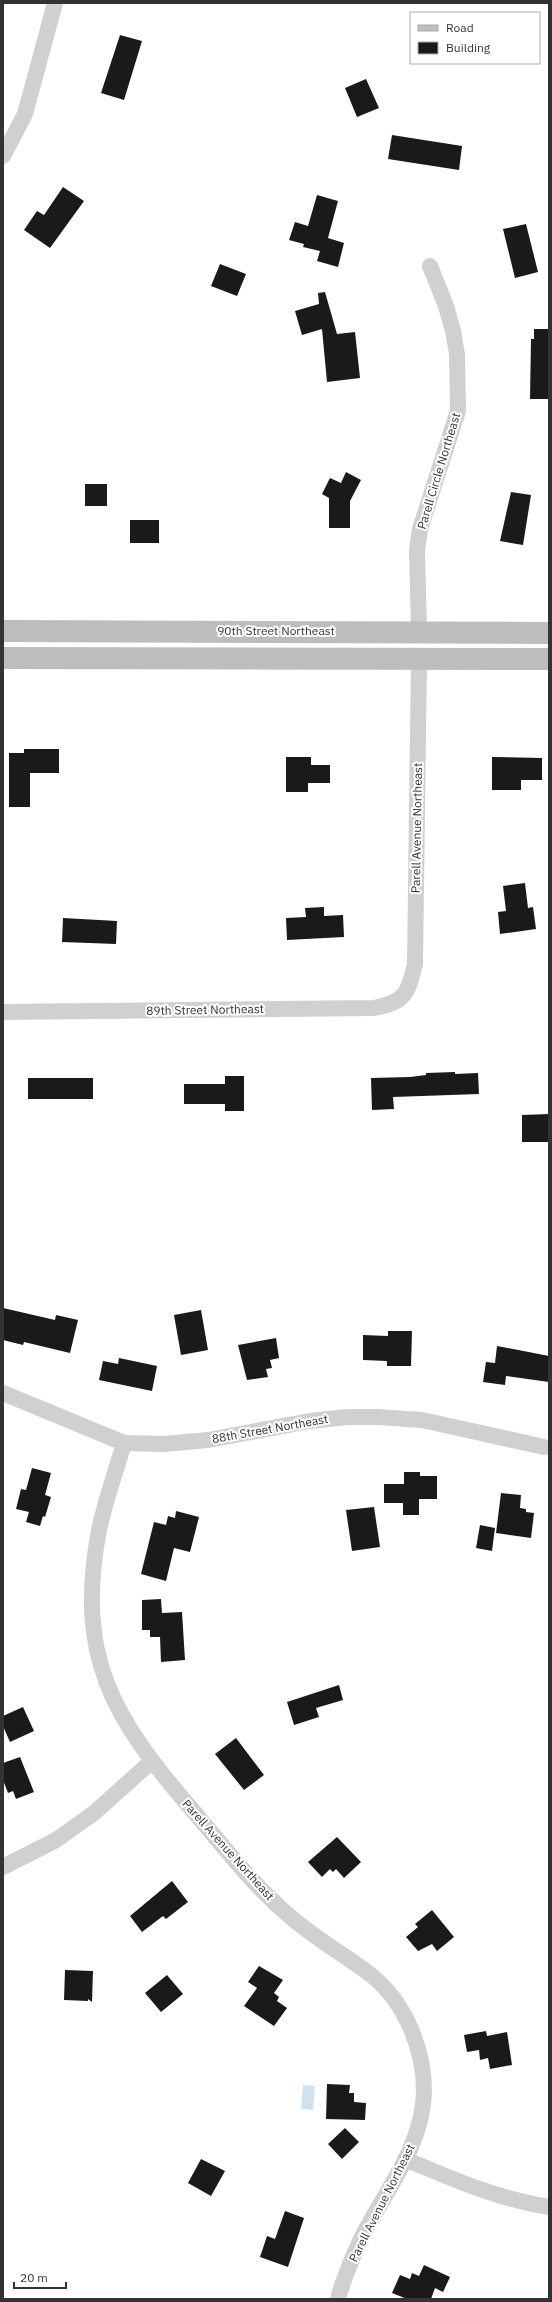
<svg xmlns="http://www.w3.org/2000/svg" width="552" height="2302" font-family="'IBM Plex Sans',sans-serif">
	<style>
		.water { fill: #cfe2ee }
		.building { fill: #1a1a1a }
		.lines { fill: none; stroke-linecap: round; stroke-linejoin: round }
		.minor { stroke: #d0d0d0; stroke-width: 16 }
		.secondary { stroke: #bdbdbd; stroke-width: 22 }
		.labels { text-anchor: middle; stroke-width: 4; stroke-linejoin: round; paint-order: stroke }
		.street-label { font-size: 12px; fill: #333; stroke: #fff }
	</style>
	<rect width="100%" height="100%" fill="#fff"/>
	<!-- water -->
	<path class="water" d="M 303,2085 L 315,2086 L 313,2110 L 301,2109 Z"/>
	<!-- building -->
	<path class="building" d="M 120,35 L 142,41 L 124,100 L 101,93 Z
		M 366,79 L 379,108 L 357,117 L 345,88 Z
		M 392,135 L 462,146 L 459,170 L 388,159 Z
		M 63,187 L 84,201 L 50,248 L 24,230 L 37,211 L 44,215 Z
		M 317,195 L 338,201 L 328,238 L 344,243 L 338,267 L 317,261 L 320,251 L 303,247 L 304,244 L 289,240 L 295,222 L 308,226 Z
		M 526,224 L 538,272 L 515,278 L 503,229 Z
		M 220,264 L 246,274 L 237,296 L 211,286 Z
		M 325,292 L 337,334 L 355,332 L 360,378 L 327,382 L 322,329 L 302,335 L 295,311 L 319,304 L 318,293 Z
		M 534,329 L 549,329 L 549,399 L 530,399 L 531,339 L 534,339 Z
		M 346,472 L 361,480 L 350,501 L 350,528 L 329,528 L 329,498 L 322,494 L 330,478 L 341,483 Z
		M 85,484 L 107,484 L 107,506 L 85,506 Z
		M 511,492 L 531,495 L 523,545 L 500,541 Z
		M 130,520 L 159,520 L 159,543 L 130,543 Z
		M 24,749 L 59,749 L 59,773 L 30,773 L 30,807 L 9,807 L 9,753 L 24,753 Z
		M 286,757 L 311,757 L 311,765 L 330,765 L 330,783 L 308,783 L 308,792 L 286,792 Z
		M 492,757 L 542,758 L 542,780 L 521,780 L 521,790 L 492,790 Z
		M 525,883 L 528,908 L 533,907 L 536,929 L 500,934 L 498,912 L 506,911 L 503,886 Z
		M 324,907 L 324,916 L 343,915 L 344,937 L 287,940 L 286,918 L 306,917 L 305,908 Z
		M 63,918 L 117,921 L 116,944 L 62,942 Z
		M 455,1072 L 455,1074 L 478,1073 L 479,1094 L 393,1097 L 394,1109 L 372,1110 L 371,1078 L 410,1077 L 426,1075 L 426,1073 Z
		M 225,1076 L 244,1076 L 244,1111 L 225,1111 L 225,1104 L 184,1104 L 184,1084 L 225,1084 Z
		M 28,1078 L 93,1078 L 93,1099 L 28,1099 Z
		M 549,1114 L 549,1142 L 522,1142 L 522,1115 Z
		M 3,1308 L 55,1320 L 56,1315 L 78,1320 L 70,1353 L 24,1342 L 23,1345 L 3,1340 Z
		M 201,1310 L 208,1350 L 181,1355 L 174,1315 Z
		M 388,1331 L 412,1331 L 411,1366 L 387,1366 L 387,1361 L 363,1360 L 363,1335 L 388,1336 Z
		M 276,1338 L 279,1358 L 270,1360 L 272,1368 L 266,1369 L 268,1377 L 247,1380 L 238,1345 Z
		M 497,1346 L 549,1356 L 549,1382 L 506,1376 L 505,1385 L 483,1382 L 486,1362 L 495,1363 Z
		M 119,1358 L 157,1366 L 152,1391 L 99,1380 L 103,1361 L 118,1364 Z
		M 32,1468 L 51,1473 L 45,1495 L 51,1497 L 45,1517 L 43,1516 L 40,1526 L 26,1522 L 29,1512 L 16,1509 L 21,1489 L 26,1490 Z
		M 404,1472 L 420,1472 L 420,1476 L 437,1476 L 437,1499 L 419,1499 L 419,1515 L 403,1515 L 403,1503 L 384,1503 L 384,1484 L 404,1484 Z
		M 501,1493 L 521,1495 L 520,1508 L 526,1509 L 526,1512 L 534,1513 L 531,1538 L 496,1533 Z
		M 374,1507 L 380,1547 L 352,1551 L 346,1510 Z
		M 176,1511 L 199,1517 L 190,1552 L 174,1548 L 166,1581 L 141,1574 L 154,1522 L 166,1525 L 168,1516 L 175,1518 Z
		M 480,1525 L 495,1528 L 492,1551 L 476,1548 Z
		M 161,1599 L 162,1613 L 182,1612 L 185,1660 L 161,1662 L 160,1637 L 150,1637 L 150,1630 L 142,1630 L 142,1600 Z
		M 339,1685 L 343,1700 L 316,1708 L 319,1717 L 294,1725 L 287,1702 Z
		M 23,1707 L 34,1731 L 10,1742 L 3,1726 L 3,1716 Z
		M 236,1738 L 264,1775 L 244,1790 L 215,1754 Z
		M 20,1757 L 34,1792 L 16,1799 L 13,1791 L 8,1793 L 3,1780 L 3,1763 Z
		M 337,1837 L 361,1862 L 344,1878 L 336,1869 L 333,1872 L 330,1869 L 322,1877 L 308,1862 Z
		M 172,1881 L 188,1902 L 166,1919 L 163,1916 L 142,1932 L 130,1916 Z
		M 432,1910 L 454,1937 L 437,1951 L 432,1944 L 418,1951 L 406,1937 L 418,1927 L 415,1924 Z
		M 259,1966 L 283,1980 L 274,1993 L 279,1997 L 277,2001 L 287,2008 L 274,2026 L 244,2006 L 257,1988 L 248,1982 Z
		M 65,1970 L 93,1971 L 92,2002 L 88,1999 L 88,2001 L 64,2000 Z
		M 167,1975 L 183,1994 L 161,2012 L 145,1993 Z
		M 486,2031 L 487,2036 L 507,2032 L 512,2065 L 490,2069 L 488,2058 L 480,2060 L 479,2050 L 467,2052 L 464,2035 Z
		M 327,2084 L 350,2085 L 349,2093 L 354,2093 L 354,2102 L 366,2103 L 365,2120 L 326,2119 Z
		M 345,2128 L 359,2142 L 342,2159 L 328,2144 Z
		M 201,2159 L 225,2171 L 211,2196 L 188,2183 Z
		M 285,2211 L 304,2218 L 288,2267 L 260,2257 L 267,2236 L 275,2239 Z
		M 424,2265 L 450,2277 L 443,2292 L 435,2288 L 431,2299 L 407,2299 L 392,2293 L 400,2275 L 410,2279 L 412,2273 L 419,2276 Z"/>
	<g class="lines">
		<!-- minor -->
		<path class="minor" d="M 3,156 L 25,114 L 55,3
			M 419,632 L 417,550 L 420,529 L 458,411 L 457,354 L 453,331 L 446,306 L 430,266
			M 3,1012 L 374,1008 C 405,1002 408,994 415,964 L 419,659
			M 3,1393 L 124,1443 L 164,1444 L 208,1440 L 310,1421 L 347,1417 L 377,1417 L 422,1420 L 544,1447
			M 124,1443 C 116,1471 105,1501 99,1530 C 75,1658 113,1718 194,1812 C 226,1849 256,1889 293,1919 C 318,1940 346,1956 371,1975 C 405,2002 424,2049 424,2091 C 423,2148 383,2193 359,2243 C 351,2261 343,2280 338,2299
			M 3,1867 L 56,1840 L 94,1813 L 152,1761
			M 405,2159 C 452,2179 498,2199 549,2207"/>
		<!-- secondary -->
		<path class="secondary" d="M 3,631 L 549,633
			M 3,658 L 549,659"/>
	</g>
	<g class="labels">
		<!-- street labels -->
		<g class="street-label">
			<text transform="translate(439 471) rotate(-73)" y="4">Parell Circle Northeast</text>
			<text x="276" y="635">90th Street Northeast</text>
			<text transform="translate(417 828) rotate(-89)" y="4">Parell Avenue Northeast</text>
			<text transform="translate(205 1010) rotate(-1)" y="4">89th Street Northeast</text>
			<text transform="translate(270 1429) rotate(-10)" y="4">88th Street Northeast</text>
			<text transform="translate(228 1850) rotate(48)" y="4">Parell Avenue Northeast</text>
			<text transform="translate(382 2203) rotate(-63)" y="4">Parell Avenue Northeast</text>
		</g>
	</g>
	<!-- border -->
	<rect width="552" height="2302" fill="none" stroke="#333333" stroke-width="8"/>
	<!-- legend -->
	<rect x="410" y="12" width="130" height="52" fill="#ffffff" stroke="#adadad"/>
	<rect x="418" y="25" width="20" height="6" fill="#bdbdbd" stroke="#adadad"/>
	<text x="446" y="32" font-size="12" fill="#333333">Road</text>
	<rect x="418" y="42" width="20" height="12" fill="#1a1a1a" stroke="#adadad"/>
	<text x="446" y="52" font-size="12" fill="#333333">Building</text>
	<!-- scale -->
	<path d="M14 2282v6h52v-6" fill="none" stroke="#333333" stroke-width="2"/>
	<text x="20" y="2282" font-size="12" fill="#333333" stroke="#ffffff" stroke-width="3" paint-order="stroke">20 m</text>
</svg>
